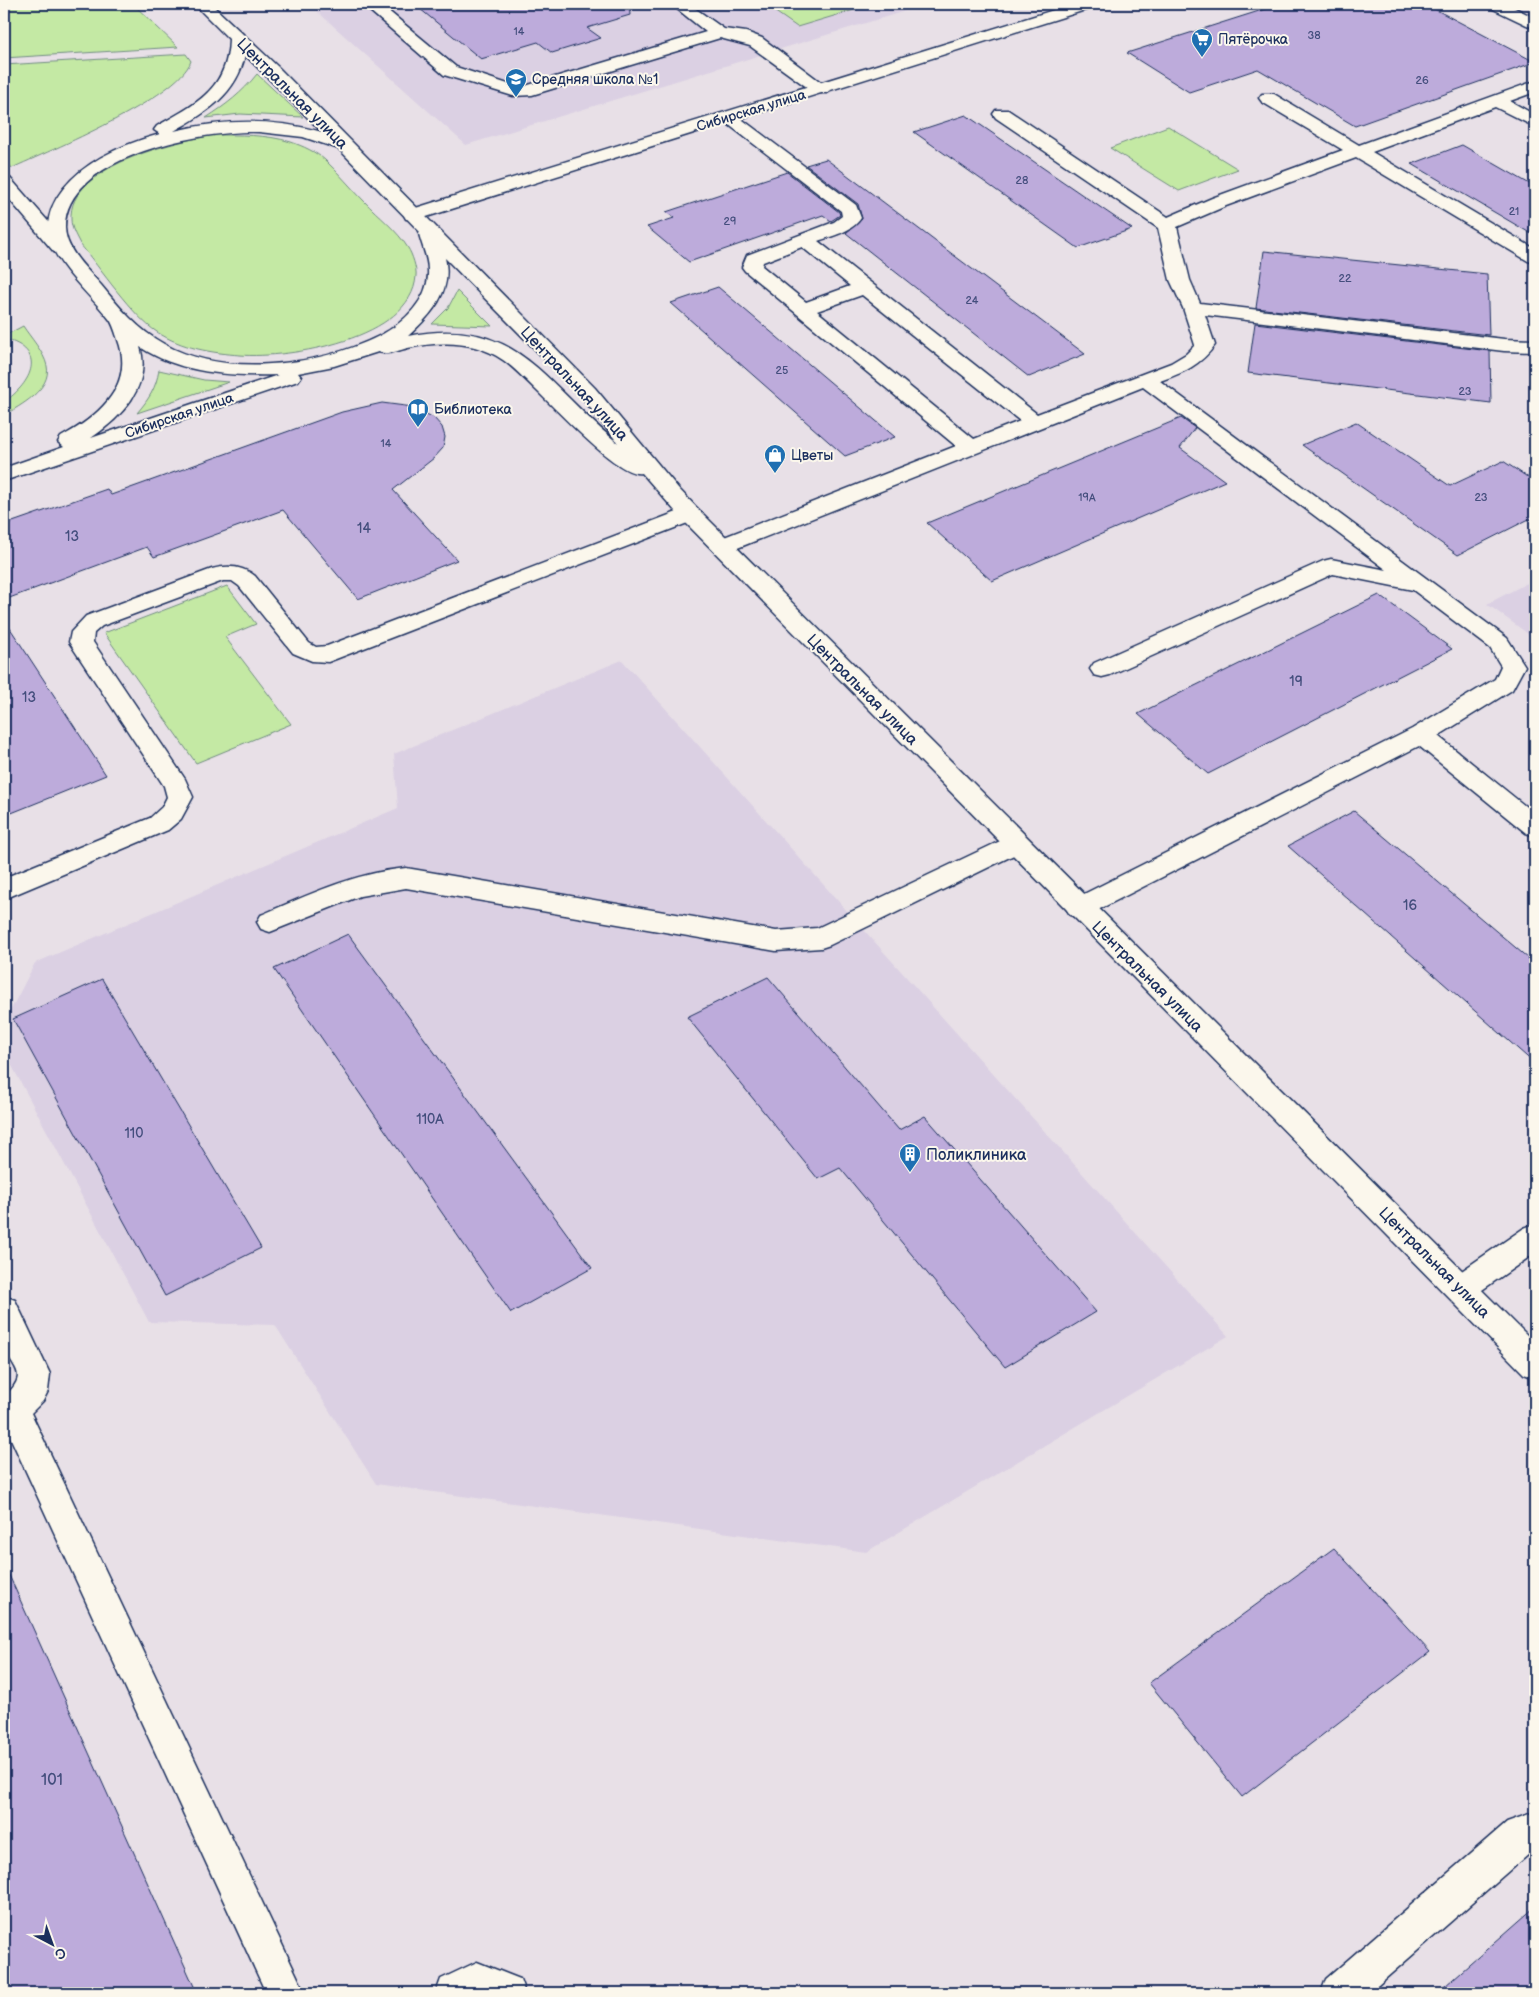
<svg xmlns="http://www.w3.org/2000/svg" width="1539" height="1997" font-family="'Balsamiq Sans',sans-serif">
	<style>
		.built { fill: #dbd0e3 }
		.green { fill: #c4e9a4; stroke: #708c81 }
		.building { fill: #bdabdb; stroke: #1b2f5e }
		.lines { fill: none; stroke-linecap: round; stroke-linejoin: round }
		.service-casing { stroke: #1b2f5e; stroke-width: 3 }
		.minor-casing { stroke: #1b2f5e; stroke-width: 3 }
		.tertiary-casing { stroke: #1b2f5e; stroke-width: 3 }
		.service { fill: #fbf7ec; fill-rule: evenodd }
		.minor { fill: #fbf7ec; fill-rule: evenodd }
		.tertiary { fill: #fbf7ec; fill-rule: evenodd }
		.labels { text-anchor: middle; stroke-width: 4; stroke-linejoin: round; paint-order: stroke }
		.far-number-label { font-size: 11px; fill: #444e7d }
		.far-poi-label { font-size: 14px; fill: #1b2f5e; stroke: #fbf7ec; text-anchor: start }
		.far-street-label { font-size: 14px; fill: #1b2f5e; stroke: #fbf7ec }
		.number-label { font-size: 14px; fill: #444e7d }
		.street-label { font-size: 16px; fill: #1b2f5e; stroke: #fbf7ec }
		.poi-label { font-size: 16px; fill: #1b2f5e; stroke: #fbf7ec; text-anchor: start }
		.near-number-label { font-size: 16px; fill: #444e7d }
	</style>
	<rect width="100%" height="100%" fill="#e8e0e7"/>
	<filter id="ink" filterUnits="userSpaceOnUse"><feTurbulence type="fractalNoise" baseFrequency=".02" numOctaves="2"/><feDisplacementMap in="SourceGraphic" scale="10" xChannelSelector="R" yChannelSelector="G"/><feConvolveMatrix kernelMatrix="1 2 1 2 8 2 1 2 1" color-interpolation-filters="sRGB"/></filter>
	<g filter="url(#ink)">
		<!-- built -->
		<path class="built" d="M 309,4 L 928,4 L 466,145 Z
			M 1535,579 L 1535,639 L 1487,604 Z
			M 622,660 L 1228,1336 L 866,1552 L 376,1484 L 275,1325 L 149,1322 L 4,1051 L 4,1023 L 35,963 L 398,808 L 394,754 Z"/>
		<!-- green -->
		<path class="green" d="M 4,4 L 133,4 L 178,47 L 4,58 Z
			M 764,4 L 874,4 L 797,27 Z
			M 186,54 L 191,61 C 178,98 49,151 12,168 L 4,158 L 4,65 Z
			M 257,74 L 303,117 L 240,114 L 206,118 C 226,105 242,93 257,74 Z
			M 1168,126 L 1238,169 L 1179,191 L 1110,148 Z
			M 213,135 C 239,135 266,134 291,142 C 303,146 316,152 325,160 C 338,172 351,188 364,201 C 378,216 397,230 408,248 C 412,254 417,269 416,276 C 412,339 288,359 240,355 C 212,353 181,348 157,332 C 133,317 100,268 80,244 C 76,236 71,228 71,219 C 68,166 174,142 213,135 Z
			M 457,291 L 492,326 L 432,324 L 448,308 Z
			M 23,326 C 30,337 44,352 47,366 C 52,389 20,406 4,415 L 4,402 C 32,383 48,350 4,339 L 4,336 Z
			M 159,370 L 204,380 L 229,382 L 137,413 C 149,399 156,388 159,370 Z
			M 227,586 L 256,624 L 225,637 L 291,724 L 196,763 L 104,633 Z"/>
		<!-- building -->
		<path class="building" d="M 414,4 L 629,4 L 630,15 L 587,28 L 601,38 L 552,53 L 538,42 L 481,59 Z
			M 1281,4 L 1425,4 L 1535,62 L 1355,126 L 1258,69 L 1189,92 L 1127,53 Z
			M 966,115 L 1132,229 L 1078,248 L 914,132 Z
			M 1462,145 L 1535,187 L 1535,236 L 1412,164 Z
			M 826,159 L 1085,354 L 1029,377 L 846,233 L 862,219 L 858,204 L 806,165 Z
			M 787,172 L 839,212 L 840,215 L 831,221 L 823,215 L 689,262 L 647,227 L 674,218 L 666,212 Z
			M 1264,251 L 1487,274 L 1489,335 L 1256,308 Z
			M 718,287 L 895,437 L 845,456 L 671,303 Z
			M 1255,323 L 1490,351 L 1491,403 L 1248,373 Z
			M 382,403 L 413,407 L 434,418 L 442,427 L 445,437 L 443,448 L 434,458 L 393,490 L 457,560 L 358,599 L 283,510 L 154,557 L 147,547 L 4,600 L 4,525 L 107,489 L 111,495 L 342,412 Z
			M 1181,418 L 1195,428 L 1180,448 L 1225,481 L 992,581 L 927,523 Z
			M 1356,422 L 1450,486 L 1503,461 L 1535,482 L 1535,516 L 1458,555 L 1302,445 Z
			M 1379,595 L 1452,649 L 1208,774 L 1138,714 Z
			M 4,619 L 106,775 L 4,816 Z
			M 1354,811 L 1535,964 L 1535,1064 L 1288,846 Z
			M 348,934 L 592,1268 L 511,1313 L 274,969 Z
			M 768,977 L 899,1130 L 925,1116 L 1096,1312 L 1005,1367 L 840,1168 L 818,1179 L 687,1017 Z
			M 102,979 L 261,1248 L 165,1296 L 13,1019 Z
			M 1334,1548 L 1430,1652 L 1242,1797 L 1149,1683 Z
			M 4,1564 L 197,1993 L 4,1993 Z
			M 1535,1907 L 1535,1993 L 1437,1993 Z"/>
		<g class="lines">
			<!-- service casing -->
			<g class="service-casing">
				<path id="service" d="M 362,4 L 380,4 L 456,67 L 514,86 L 525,86 L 706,32 L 671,4 L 689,4 L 724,29 L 746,32 L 762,38 L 830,89 L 827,93 L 815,93 L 750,46 L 720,38 L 532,95 L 513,96 L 444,75 Z
					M 1535,81 L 1535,92 L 1510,101 L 1535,115 L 1535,127 L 1495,107 L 1372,152 L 1535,249 L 1535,263 L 1528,261 L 1356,158 L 1226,206 L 1177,227 L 1190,280 L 1200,303 L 1504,339 L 1535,340 L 1535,352 L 1504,351 L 1205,315 L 1215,345 C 1201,365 1183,373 1160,381 L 1507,638 L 1525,666 L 1512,690 L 1438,736 L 1535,814 L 1535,836 L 1526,833 L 1419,746 L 1088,915 L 1079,918 L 1070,915 L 1066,908 L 1070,901 L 1412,729 L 1495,679 L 1501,666 L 1490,648 L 1413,590 L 1333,574 L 1110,675 L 1102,677 L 1094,675 L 1090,669 L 1094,663 L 1323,561 L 1331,559 L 1387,570 L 1143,387 L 730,551 L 722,553 L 714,551 L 711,546 L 714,541 L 956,446 L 745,271 L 742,267 L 747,255 L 834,222 L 842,216 L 841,211 L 720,118 L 723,114 L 735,114 L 856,205 L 861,218 C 852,232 832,236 818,241 L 1037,414 L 1171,363 L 1186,354 L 1195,345 L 1183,308 L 1170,280 L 1158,228 L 996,118 L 993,114 L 996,110 L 1008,110 L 1168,217 L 1212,198 L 1343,150 L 1262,102 L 1259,98 L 1262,94 L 1274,94 L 1359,145 ZM 802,247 L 850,286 L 806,302 L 762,266 L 763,262 ZM 862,295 L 1020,421 L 974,439 L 817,311 Z
					M 4,177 L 10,178 L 68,244 L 71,248 L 68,252 L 54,252 L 4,193 Z
					M 690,507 L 698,509 L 701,514 L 698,519 L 328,662 L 312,661 L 293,653 L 239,586 L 232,581 L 223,581 L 102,626 L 94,633 L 93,642 L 185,779 L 193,797 L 181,819 L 168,830 L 4,899 L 4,878 L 150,818 L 162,807 L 167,797 L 164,786 L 69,642 L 71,632 L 86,616 L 212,569 C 227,565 243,566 255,576 L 309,643 L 316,647 L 327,646 Z
					M 1015,834 L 1024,836 L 1028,843 L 1024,850 L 830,945 L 821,948 L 776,951 L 406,888 L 360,896 L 270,932 L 261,929 L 257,922 L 261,915 C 308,895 354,873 406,868 L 776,931 L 817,928 Z
					M 1535,1224 L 1535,1253 L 1472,1297 L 1461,1301 L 1450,1297 L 1446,1288 L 1450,1279 L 1524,1228 Z
					M 4,1296 L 15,1300 L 50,1374 L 48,1391 L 43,1401 L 31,1413 L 305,1993 L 266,1993 L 6,1428 L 4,1428 L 4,1397 C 32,1371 10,1370 4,1343 C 1,1329 3,1309 4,1296 Z
					M 1535,1812 L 1535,1848 L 1369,1993 L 1321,1993 L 1326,1979 L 1507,1822 Z
					M 477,1962 L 520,1979 L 525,1993 L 436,1993 L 441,1979 Z"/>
			</g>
			<!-- minor casing -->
			<g class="minor-casing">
				<path id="minor" d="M 1073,4 L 1097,4 L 1095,7 L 420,219 L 406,219 L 404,215 L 406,211 Z
					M 1487,4 L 1507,4 L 1535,18 L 1535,29 L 1489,7 Z"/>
			</g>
			<!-- tertiary casing -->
			<g class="tertiary-casing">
				<path id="tertiary" d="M 194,4 L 211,4 L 277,66 L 595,388 L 678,488 L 698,509 L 1535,1343 L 1535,1378 L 1524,1374 L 682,519 L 642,473 C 615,480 530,378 503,360 C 474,340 440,341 408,348 C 397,351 388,355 378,352 L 334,366 L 298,373 L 301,377 L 298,381 L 4,481 L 4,468 L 64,447 L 58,442 L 61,437 C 98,417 135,386 118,340 C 116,334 113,324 110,320 C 79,280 21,242 63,189 C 86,160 124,144 160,134 L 154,130 L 157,126 C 196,104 228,89 229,39 ZM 245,55 L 322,132 C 272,118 224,119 174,131 C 206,113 237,94 245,55 ZM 259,132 L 303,137 L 339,149 L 420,232 L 419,234 C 422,246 428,258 428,270 C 430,299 403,324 379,336 C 319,366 224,378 164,344 C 138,330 119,307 101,285 C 87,269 66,251 65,228 C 64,155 205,130 259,132 ZM 445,258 L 581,396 L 618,443 C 543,384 519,314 408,336 C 431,315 453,292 445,258 ZM 140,347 C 181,374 230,376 278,375 L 91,438 C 121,418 152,386 140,347 Z"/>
			</g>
			<!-- service -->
			<use href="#service" class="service"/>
			<!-- minor -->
			<use href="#minor" class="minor"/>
			<!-- tertiary -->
			<use href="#tertiary" class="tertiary"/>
		</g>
	</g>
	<!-- icons -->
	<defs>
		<g id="supermarket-pin" transform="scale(1.125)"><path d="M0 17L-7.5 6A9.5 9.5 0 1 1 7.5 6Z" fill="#1f6fb2" stroke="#fbf7ec"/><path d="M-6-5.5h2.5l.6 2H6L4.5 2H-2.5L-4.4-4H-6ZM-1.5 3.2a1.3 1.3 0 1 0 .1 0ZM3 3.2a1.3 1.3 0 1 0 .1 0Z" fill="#fff"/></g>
		<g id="school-pin" transform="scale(1.125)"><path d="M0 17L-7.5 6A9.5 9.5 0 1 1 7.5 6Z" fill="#1f6fb2" stroke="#fbf7ec"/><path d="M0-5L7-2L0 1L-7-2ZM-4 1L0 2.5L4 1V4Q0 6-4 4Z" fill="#fff"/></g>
		<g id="library-pin" transform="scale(1.125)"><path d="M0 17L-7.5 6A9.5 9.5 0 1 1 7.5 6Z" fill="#1f6fb2" stroke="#fbf7ec"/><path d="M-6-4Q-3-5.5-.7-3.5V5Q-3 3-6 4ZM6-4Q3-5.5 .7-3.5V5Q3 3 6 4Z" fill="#fff"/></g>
		<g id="shop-pin" transform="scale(1.125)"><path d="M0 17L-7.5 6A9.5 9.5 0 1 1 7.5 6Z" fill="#1f6fb2" stroke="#fbf7ec"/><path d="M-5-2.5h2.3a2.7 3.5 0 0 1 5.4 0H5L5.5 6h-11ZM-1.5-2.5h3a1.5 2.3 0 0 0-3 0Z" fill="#fff"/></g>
		<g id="building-pin" transform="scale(1.125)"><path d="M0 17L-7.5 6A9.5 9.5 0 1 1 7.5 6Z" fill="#1f6fb2" stroke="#fbf7ec"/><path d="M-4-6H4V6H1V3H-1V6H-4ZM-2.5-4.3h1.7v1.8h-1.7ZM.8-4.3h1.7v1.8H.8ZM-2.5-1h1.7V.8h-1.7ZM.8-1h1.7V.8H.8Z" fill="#fff"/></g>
	</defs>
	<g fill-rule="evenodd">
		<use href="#supermarket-pin" x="1202" y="39"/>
		<use href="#school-pin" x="516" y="79"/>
		<use href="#library-pin" x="418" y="409"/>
		<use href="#shop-pin" x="775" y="455"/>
		<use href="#building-pin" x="910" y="1154"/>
	</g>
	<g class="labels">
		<!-- far-number labels -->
		<g class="far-number-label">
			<text x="519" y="35">14</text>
			<text x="1314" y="39">38</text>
			<text x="1422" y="84">26</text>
			<text x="1022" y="184">28</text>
			<text x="1514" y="215">21</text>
			<text x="730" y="225">29</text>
			<text x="1345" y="282">22</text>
			<text x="972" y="304">24</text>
			<text x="782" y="374">25</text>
			<text x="1465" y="395">23</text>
			<text x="386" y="447">14</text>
			<text x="1087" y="501">19А</text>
			<text x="1481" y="501">23</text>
		</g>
		<!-- far-poi labels -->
		<g class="far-poi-label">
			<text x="1218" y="44">Пятёрочка</text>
			<text x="532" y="84">Средняя школа №1</text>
			<text x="434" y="414">Библиотека</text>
			<text x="791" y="460">Цветы</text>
		</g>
		<!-- far-street labels -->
		<g class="far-street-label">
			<text transform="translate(751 110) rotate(-17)" y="5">Сибирская улица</text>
			<text transform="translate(179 415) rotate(-19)" y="5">Сибирская улица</text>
		</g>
		<!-- number labels -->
		<g class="number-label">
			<text x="364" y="533">14</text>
			<text x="72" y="541">13</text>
			<text x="1296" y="686">19</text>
			<text x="29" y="702">13</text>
			<text x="1410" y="910">16</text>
			<text x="430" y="1124">110А</text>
			<text x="134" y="1138">110</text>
		</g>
		<!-- street labels -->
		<g class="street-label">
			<text transform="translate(293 93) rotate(45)" y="6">Центральная улица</text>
			<text transform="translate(575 383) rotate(47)" y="6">Центральная улица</text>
			<text transform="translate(863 689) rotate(45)" y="6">Центральная улица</text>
			<text transform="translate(1148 976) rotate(45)" y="6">Центральная улица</text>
			<text transform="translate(1435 1262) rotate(45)" y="6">Центральная улица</text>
		</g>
		<!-- poi labels -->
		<g class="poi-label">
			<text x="926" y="1160">Поликлиника</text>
		</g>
		<!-- near-number labels -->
		<g class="near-number-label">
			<text x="52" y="1785">101</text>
		</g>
	</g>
	<!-- margin -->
	<rect width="1539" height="1997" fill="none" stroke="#fbf7ec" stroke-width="20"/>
	<rect x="10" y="10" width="1519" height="1977" fill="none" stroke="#1b2f5e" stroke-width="2" filter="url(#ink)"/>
	<!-- north arrow -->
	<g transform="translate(52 1944) rotate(139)" stroke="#fbf7ec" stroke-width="4" paint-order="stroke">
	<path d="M0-4L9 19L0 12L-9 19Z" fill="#1b2f5e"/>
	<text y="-8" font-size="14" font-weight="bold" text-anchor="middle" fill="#1b2f5e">С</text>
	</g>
</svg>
